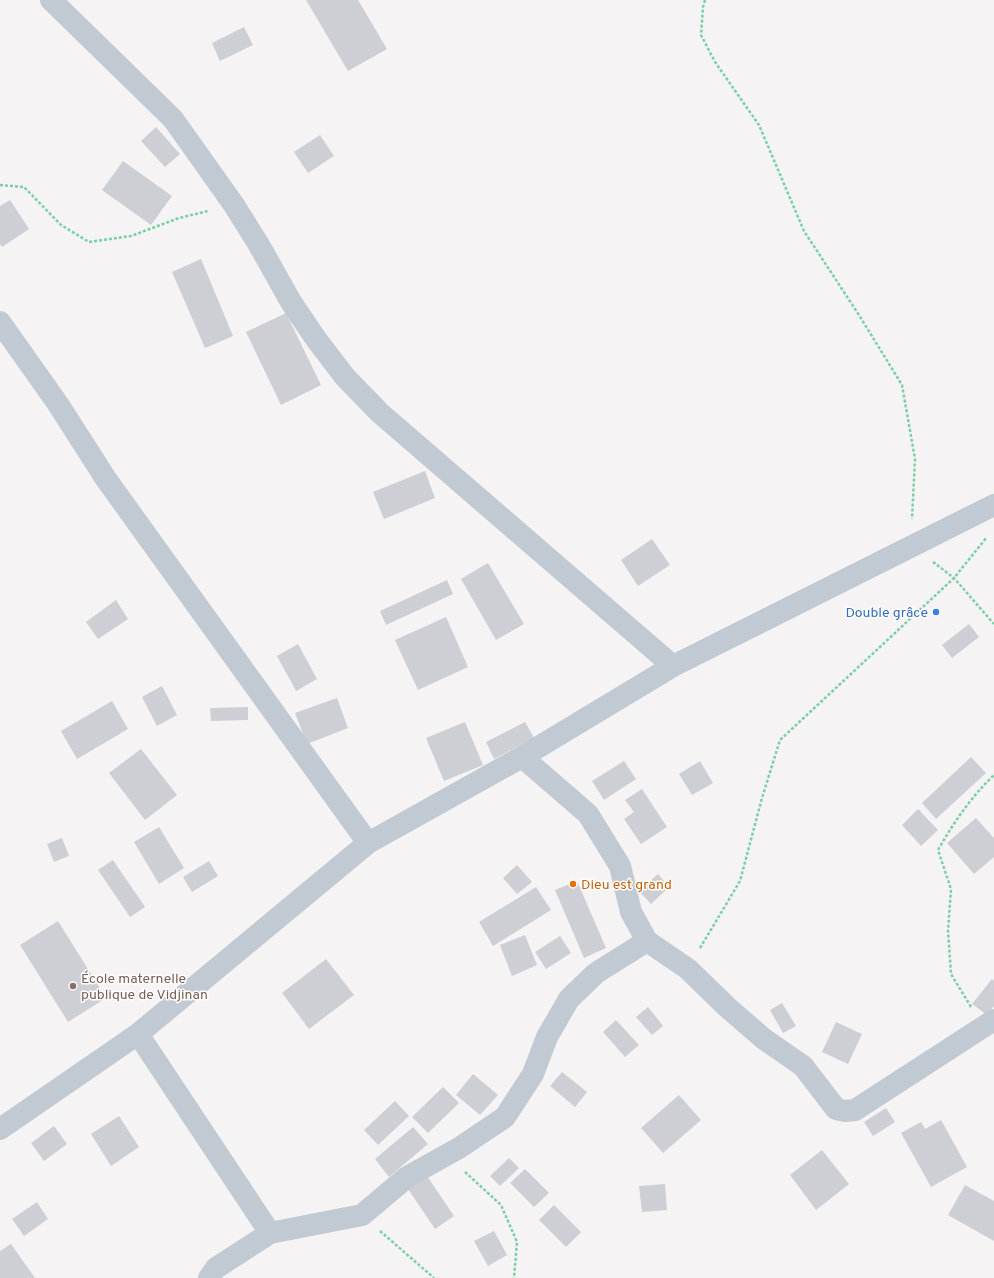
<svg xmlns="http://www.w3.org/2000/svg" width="994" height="1278" font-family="Overpass,sans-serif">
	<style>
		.building { fill: #cdcfd5 }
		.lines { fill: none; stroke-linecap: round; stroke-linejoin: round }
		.path { stroke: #7ad0a6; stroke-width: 2.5; stroke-dasharray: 3 2; stroke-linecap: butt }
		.minor { stroke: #c1cad2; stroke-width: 22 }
		.shop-dot { fill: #3f7fe0; stroke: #fff; stroke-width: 1.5 }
		.food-dot { fill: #e8710a; stroke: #fff; stroke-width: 1.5 }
		.education-dot { fill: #8d6e63; stroke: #fff; stroke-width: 1.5 }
		.labels { text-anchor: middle; stroke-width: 3; stroke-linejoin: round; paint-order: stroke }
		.shop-label { font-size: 14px; fill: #366cbe; stroke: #fff; text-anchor: end }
		.food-label { font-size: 14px; fill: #c56008; stroke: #fff; text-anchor: start }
		.education-label { font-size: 14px; fill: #785e54; stroke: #fff; text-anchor: start }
	</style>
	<rect width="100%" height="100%" fill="#f5f3f3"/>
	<!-- building -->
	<path class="building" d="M 306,0 L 358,0 L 387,49 L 348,71 Z
		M 244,27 L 253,45 L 220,61 L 212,43 Z
		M 156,127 L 180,154 L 165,167 L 141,141 Z
		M 320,135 L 334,156 L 308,173 L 294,152 Z
		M 123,161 L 172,196 L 151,225 L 102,190 Z
		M 10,200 L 29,229 L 2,247 L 0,244 L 0,206 Z
		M 201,259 L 233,336 L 205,348 L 172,272 Z
		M 286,313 L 321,385 L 281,405 L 246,332 Z
		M 425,471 L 435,498 L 384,519 L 373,492 Z
		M 652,539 L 670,565 L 638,586 L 621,560 Z
		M 488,563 L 524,624 L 496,640 L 461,579 Z
		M 447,580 L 453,594 L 386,625 L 380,611 Z
		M 116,600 L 128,619 L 98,639 L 86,622 Z
		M 446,617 L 468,667 L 418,690 L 395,640 Z
		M 969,624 L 979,637 L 952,658 L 942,645 Z
		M 298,644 L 317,679 L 296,691 L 277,656 Z
		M 162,686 L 177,715 L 157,726 L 142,697 Z
		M 337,698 L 348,728 L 307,744 L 295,713 Z
		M 112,701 L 128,729 L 77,759 L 61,731 Z
		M 248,707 L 248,720 L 211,721 L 210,708 Z
		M 465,722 L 483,765 L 444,781 L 426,738 Z
		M 525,722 L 534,738 L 494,759 L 486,742 Z
		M 141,749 L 177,795 L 145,820 L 109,773 Z
		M 971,757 L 986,773 L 936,819 L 922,803 Z
		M 624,761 L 636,779 L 604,800 L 592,781 Z
		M 700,761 L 713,783 L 692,795 L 679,774 Z
		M 642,789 L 667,827 L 641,844 L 624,819 L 634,812 L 625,800 Z
		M 918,809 L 938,830 L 921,846 L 902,825 Z
		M 976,818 L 994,838 L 994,857 L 974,874 L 947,843 Z
		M 159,827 L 184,868 L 159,884 L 134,842 Z
		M 62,838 L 69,856 L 54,862 L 47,844 Z
		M 113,860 L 145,907 L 130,917 L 98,870 Z
		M 209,861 L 218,876 L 192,892 L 183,877 Z
		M 517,865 L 532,882 L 517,894 L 503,878 Z
		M 658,874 L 669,887 L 651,904 L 639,891 Z
		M 577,881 L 606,948 L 584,958 L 555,890 Z
		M 536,887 L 551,910 L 493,946 L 479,922 Z
		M 58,921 L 106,998 L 68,1022 L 20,945 Z
		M 525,935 L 537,965 L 512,976 L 500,945 Z
		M 560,936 L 571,953 L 546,969 L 535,952 Z
		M 326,959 L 354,995 L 309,1029 L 282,993 Z
		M 992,979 L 994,981 L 994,1006 L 987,1015 L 972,1004 Z
		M 782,1003 L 796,1026 L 783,1033 L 770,1010 Z
		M 648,1007 L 663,1026 L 652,1035 L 636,1017 Z
		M 616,1020 L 639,1045 L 625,1057 L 603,1032 Z
		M 836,1022 L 862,1034 L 848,1064 L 822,1052 Z
		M 562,1072 L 587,1092 L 575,1107 L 550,1086 Z
		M 473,1074 L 498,1095 L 480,1115 L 456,1095 Z
		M 443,1087 L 459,1103 L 428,1133 L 412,1117 Z
		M 679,1095 L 701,1120 L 663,1153 L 641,1128 Z
		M 395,1101 L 409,1116 L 378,1145 L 364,1130 Z
		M 886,1108 L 895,1122 L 873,1136 L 864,1122 Z
		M 119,1116 L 139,1147 L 111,1166 L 91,1134 Z
		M 941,1120 L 967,1167 L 931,1187 L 901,1133 L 921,1122 L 925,1129 Z
		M 54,1126 L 67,1144 L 44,1161 L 31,1143 Z
		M 413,1127 L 428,1144 L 389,1177 L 375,1159 Z
		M 822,1150 L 849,1184 L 816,1210 L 790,1175 Z
		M 509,1158 L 519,1168 L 500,1186 L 490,1176 Z
		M 525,1169 L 549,1193 L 534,1207 L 510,1183 Z
		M 427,1176 L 454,1216 L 435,1229 L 408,1189 Z
		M 665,1184 L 667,1210 L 642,1212 L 639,1186 Z
		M 965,1185 L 994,1201 L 994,1241 L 948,1215 Z
		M 37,1202 L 48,1219 L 24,1236 L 12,1219 Z
		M 554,1205 L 581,1232 L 566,1247 L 539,1220 Z
		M 494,1231 L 507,1255 L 488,1266 L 474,1241 Z
		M 11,1244 L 35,1278 L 0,1278 L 0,1251 Z"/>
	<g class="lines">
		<!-- path -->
		<path class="path" d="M 705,0 L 703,7 L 701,35 L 715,62 L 759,125 L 804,231 L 859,315 L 902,385 L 915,459 L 912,519
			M 0,185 L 24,187 L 61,225 L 89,242 L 131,236 L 179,218 L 208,211
			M 933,562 L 954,578 L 994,624
			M 700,948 L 740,881 L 762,798 L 780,740 L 954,578 L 987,537
			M 971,1007 L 951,974 L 948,931 L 951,889 L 938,850 C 954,822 971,797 994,775
			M 465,1172 L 501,1205 L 517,1242 L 514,1278
			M 380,1231 L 434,1278"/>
		<!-- minor -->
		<path class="minor" d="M 51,0 L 173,119 L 234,205 L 259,245 L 291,302 L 316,339 L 345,377 L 380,413 L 673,666
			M 0,322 L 58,404 L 106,479 L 368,843
			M 522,757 L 588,814 L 620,866 L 631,912 L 647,941 L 688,969 L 727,1007 L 764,1039 L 803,1066 L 836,1109 L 845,1111 L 855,1110 L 994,1020
			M 138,1034 L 270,1233
			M 0,1129 L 138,1034 L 368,843 L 522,757 L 673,666 L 994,505
			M 209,1278 L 216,1268 L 270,1233 L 362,1215 L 407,1177 L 459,1148 L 505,1117 L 533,1074 L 547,1037 L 569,999 L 596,973 L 647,941"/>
	</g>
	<!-- markers -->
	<circle class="shop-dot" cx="936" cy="612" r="4"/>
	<circle class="food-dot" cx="573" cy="884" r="4"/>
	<circle class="education-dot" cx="73" cy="986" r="4"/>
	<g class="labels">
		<!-- shop labels -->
		<g class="shop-label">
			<text x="928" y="617">Double grâce</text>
		</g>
		<!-- food labels -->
		<g class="food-label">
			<text x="581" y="889">Dieu est grand</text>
		</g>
		<!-- education labels -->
		<g class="education-label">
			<text x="81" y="983">École maternelle<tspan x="81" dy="16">publique de Vidjinan</tspan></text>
		</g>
	</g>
</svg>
